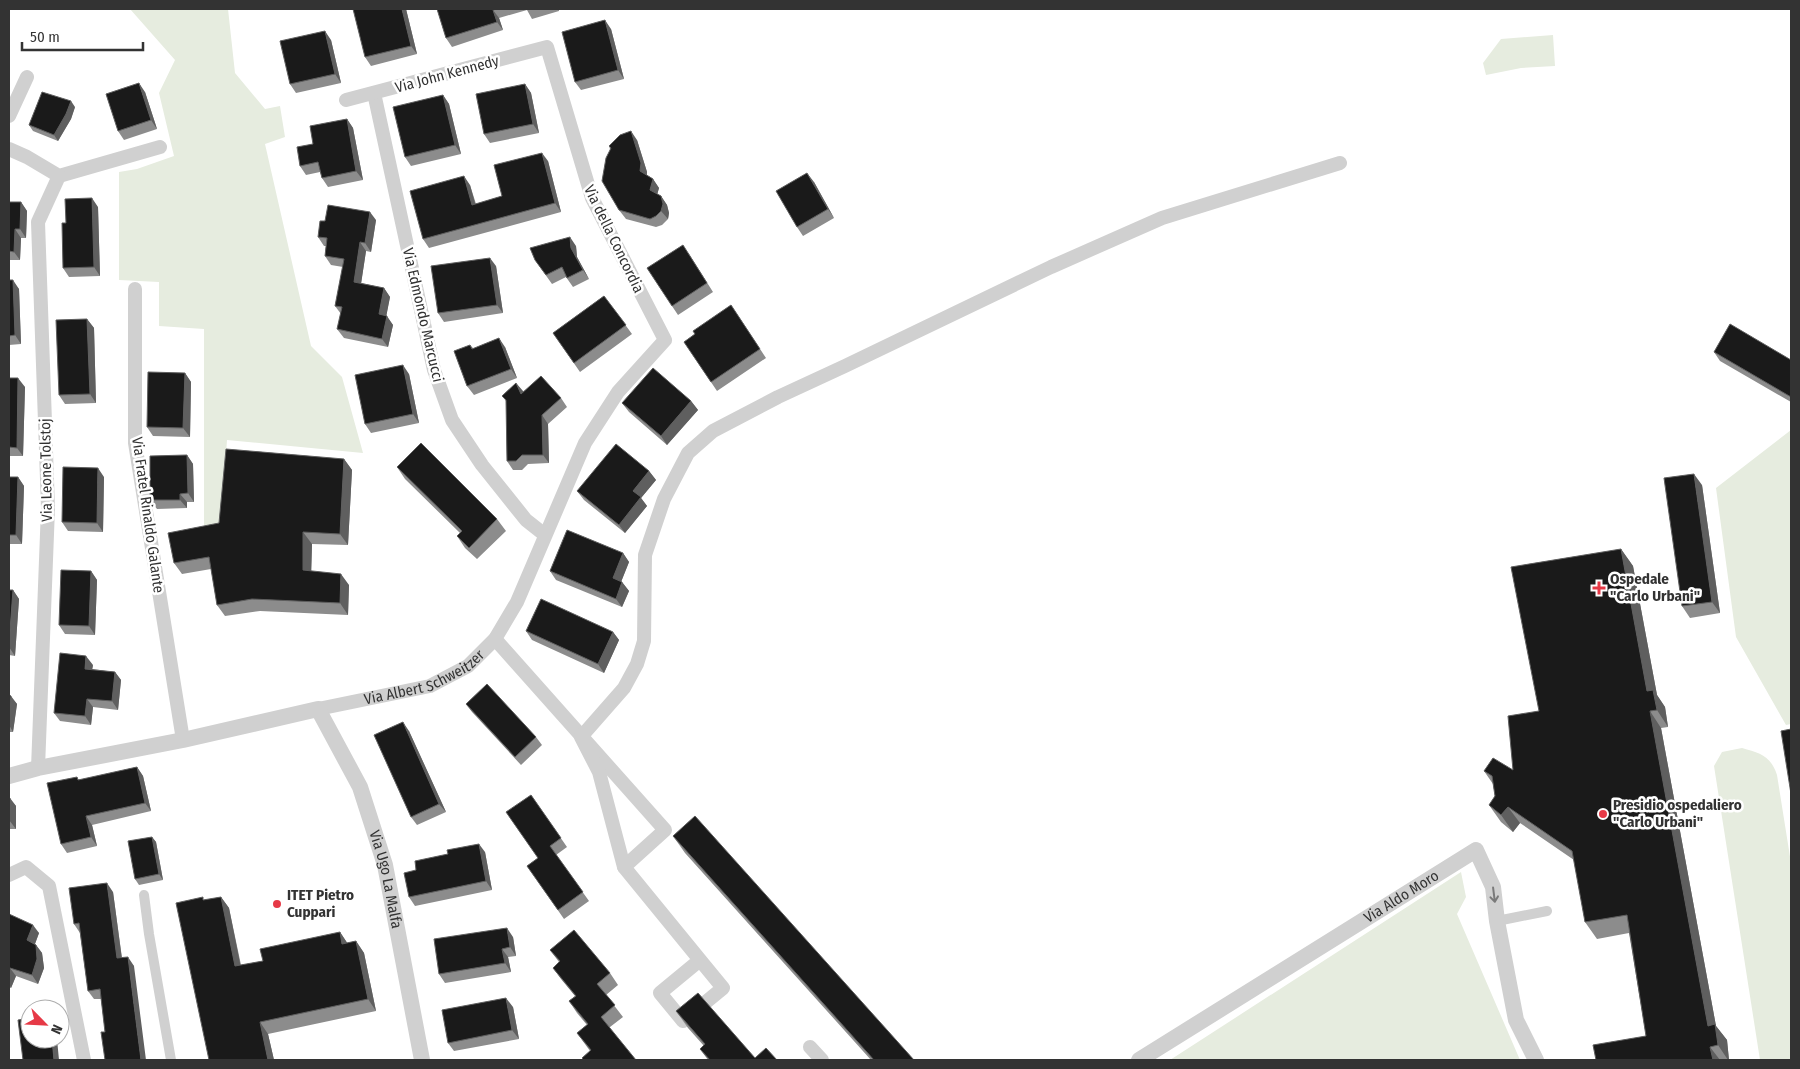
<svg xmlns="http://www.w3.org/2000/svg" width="1800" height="1069" font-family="'Fira Sans Condensed',sans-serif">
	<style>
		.green { fill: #e6ecdf }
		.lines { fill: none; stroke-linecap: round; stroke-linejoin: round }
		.pedestrian { stroke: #d0d0d0; stroke-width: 10 }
		.minor { stroke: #d0d0d0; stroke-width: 14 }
		.tertiary { stroke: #d0d0d0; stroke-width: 16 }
		.wall { fill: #8c8c8c }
		.shaded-wall { fill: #5f5f5f }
		.building { fill: #1a1a1a; stroke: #5f5f5f }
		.oneway { stroke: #7a7a7a }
		.poi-dot { fill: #e63946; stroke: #fff; stroke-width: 2 }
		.labels { text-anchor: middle; stroke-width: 5; stroke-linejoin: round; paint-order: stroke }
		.street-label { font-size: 15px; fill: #333; stroke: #fff }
		.poi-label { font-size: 15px; font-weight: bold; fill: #333; stroke: #fff; text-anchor: start }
	</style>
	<rect width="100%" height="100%" fill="#fff"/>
	<!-- green -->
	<path class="green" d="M 130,9 L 228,9 L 235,73 L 265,109 L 280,106 L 285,137 L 265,144 L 311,346 L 342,377 L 363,453 L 227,440 L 221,526 L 204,525 L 204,329 L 159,326 L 159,282 L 119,280 L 119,172 L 137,169 L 174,156 L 159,93 L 175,60 Z
		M 1553,35 L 1555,66 L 1521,68 L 1486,75 L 1483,63 L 1501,39 Z
		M 1791,430 L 1791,724 L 1786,725 L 1736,637 L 1716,488 Z
		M 1742,748 C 1760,753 1771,756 1777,775 L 1791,863 L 1791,1060 L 1760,1060 L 1714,766 L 1722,752 Z
		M 1461,872 L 1466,897 L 1457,914 L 1520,1060 L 1170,1060 Z"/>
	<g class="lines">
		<!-- pedestrian -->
		<path class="pedestrian" d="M 144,895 L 149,934 L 171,1060
			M 1497,921 L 1547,911"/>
		<!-- minor -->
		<g class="minor">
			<path d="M 374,93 L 434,370 L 452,420 L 482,465 L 526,520 L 545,535"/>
			<path d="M 9,116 L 27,77"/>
			<path d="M 9,149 L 27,157 L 59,176 L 160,147"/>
			<path d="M 135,289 L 135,443 L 183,740"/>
			<path d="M 495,639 L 665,830 L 624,867 L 700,960 L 660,993 L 683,1021 L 723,988 L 700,960"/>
			<path id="s1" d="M 318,709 L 430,686 L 468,666 L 495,639 L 517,602 L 585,443 L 618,392 L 665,340 L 592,198 L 547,47 L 346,100"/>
			<path d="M 38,768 L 48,508 L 38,222 L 59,176"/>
			<path d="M 624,867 L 599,772 L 581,737 L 624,688 L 637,664 L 644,641 L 645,555 L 664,499 L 688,453 L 713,431 L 778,397 L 845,366 L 1051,267 L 1162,218 L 1340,163"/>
			<path d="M 9,875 L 26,867 L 49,886 L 84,1060"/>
			<path d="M 810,1047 L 822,1060"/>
		</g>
		<!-- tertiary -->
		<g class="tertiary">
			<path id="s2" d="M 9,776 L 38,768 L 183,740 L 318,709 L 360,787 L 385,865 L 422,1060"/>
			<path id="s3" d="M 1139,1060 L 1476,850 L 1493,887 L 1497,921 L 1516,1020 L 1536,1060"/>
		</g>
	</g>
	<!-- wall -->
	<path class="wall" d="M 406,9 L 417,54 L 371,66 L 365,57 Z
		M 437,9 L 561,9 L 559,9 L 559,11 L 532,19 L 527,10 L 499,18 L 503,30 L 452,47 L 446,38 Z
		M 611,29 L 624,79 L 581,90 L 575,82 Z
		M 331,40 L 341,83 L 296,93 L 290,84 Z
		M 525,84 L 531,93 L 539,133 L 490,143 L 484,134 Z
		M 145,92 L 157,129 L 124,140 L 118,131 Z
		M 443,95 L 449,104 L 461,154 L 411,166 L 405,157 Z
		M 75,107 L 71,119 L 58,141 L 33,131 L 29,125 Z
		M 347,119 L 353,128 L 363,180 L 328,187 L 322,178 L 320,172 L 306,175 L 300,166 L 313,144 Z
		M 637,140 L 647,172 L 647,175 L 653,179 L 659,188 L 657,194 L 661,196 L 667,205 L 669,213 L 668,219 L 662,225 L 656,227 L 626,219 L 619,210 L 610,149 L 609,146 Z
		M 548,161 L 561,212 L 429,248 L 423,239 L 470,185 L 476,204 L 502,196 Z
		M 814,182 L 834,218 L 803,236 L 797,227 Z
		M 9,202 L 21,202 L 27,211 L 26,238 L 21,238 L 20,260 L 9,260 Z
		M 98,207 L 100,276 L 69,277 L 63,268 Z
		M 376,220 L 371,252 L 366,251 L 361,283 L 384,288 L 390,297 L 386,316 L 393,325 L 388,347 L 344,338 L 337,329 L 341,314 L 335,306 L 343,267 L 331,265 L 325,256 L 326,246 L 324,246 L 318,237 L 325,221 Z
		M 576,246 L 577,257 L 589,279 L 573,287 L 566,277 L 552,284 L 535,260 Z
		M 689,254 L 713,292 L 678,315 L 672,306 Z
		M 496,266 L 503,313 L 444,322 L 438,313 Z
		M 9,280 L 19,289 L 21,344 L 9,345 Z
		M 604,296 L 632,334 L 580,372 L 553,333 Z
		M 731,305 L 766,358 L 717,391 L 684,342 L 695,334 Z
		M 87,319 L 94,328 L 96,403 L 65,404 L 59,395 Z
		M 470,345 L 473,348 L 505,347 L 517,378 L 474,395 L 467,386 Z
		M 1714,352 L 1791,360 L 1791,402 L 1720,361 Z
		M 185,373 L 191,382 L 190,437 L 153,436 L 147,427 Z
		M 409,374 L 419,423 L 371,433 L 365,424 Z
		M 9,378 L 25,387 L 23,456 L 9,456 Z
		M 516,383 L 523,392 L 561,398 L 567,407 L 548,424 L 549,463 L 528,464 L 522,470 L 513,470 L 507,461 L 506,401 L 502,396 Z
		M 691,401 L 698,410 L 667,445 L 629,412 L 622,403 Z
		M 187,455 L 193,464 L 194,502 L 187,502 L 187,508 L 157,509 L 150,500 Z
		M 344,459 L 352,470 L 348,545 L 312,544 L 311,571 L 349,585 L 348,615 L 260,611 L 225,616 L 217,605 L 211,569 L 182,574 L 174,563 L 219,523 Z
		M 397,467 L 497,519 L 506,531 L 477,559 L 465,548 L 457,536 L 460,533 L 405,479 Z
		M 649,471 L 656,480 L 641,498 L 647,506 L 625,533 L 584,500 L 577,491 Z
		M 9,477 L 18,477 L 24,486 L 22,544 L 9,544 Z
		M 104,477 L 103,532 L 68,531 L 62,522 Z
		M 1702,485 L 1720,613 L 1690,618 L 1682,606 Z
		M 1621,549 L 1633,566 L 1657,695 L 1665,707 L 1668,727 L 1661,728 L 1716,1026 L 1727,1040 L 1729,1060 L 1596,1060 L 1646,1036 L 1629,933 L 1597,939 L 1585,922 L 1574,860 L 1520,823 L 1513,832 L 1501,822 L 1489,805 L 1495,796 L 1493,784 L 1484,771 L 1513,770 L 1539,711 Z
		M 623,553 L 629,562 L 621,582 L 622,582 L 629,591 L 622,607 L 556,580 L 550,571 Z
		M 91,571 L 97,580 L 95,635 L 65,634 L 59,625 Z
		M 9,590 L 13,590 L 19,599 L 15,656 L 9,655 Z
		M 526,631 L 613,632 L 619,640 L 604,673 L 532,640 Z
		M 93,665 L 92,669 L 115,672 L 121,680 L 118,710 L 93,707 L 91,725 L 60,721 L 54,713 Z
		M 9,695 L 17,704 L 13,732 L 9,732 Z
		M 466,704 L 536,737 L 542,745 L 521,765 L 472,712 Z
		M 409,731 L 446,812 L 417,825 L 411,817 Z
		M 137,767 L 143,776 L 151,811 L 92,825 L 97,846 L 67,853 L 61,844 L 77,777 L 79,780 Z
		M 531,795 L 567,847 L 556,855 L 589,901 L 564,919 L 527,866 L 538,858 Z
		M 9,798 L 16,806 L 16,829 L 9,829 Z
		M 673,836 L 914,1060 L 871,1060 L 685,853 Z
		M 152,837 L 156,842 L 163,880 L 139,885 L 135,879 Z
		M 485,852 L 492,890 L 415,906 L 409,897 L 416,870 Z
		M 113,892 L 122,958 L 134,966 L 105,1032 L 101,999 L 94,999 L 88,991 L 80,933 L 74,924 Z
		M 221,897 L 229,908 L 241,965 L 263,961 L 340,932 L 347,943 L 356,941 L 364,953 L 376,1011 L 268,1034 L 274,1060 L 209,1060 L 205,900 Z
		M 9,914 L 39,933 L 35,944 L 36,945 L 42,953 L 44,968 L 38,984 L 16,976 L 11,988 L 9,987 Z
		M 513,937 L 516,956 L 508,957 L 511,972 L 445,983 L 439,974 Z
		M 550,950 L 610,973 L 618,985 L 606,995 L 623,1017 L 610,1027 L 590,1051 L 577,1033 L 587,1025 L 577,1013 L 569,1001 L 575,996 L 561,979 L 553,968 L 559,962 Z
		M 513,1007 L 519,1039 L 454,1051 L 448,1043 Z
		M 676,1011 L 755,1058 L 777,1060 L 708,1060 L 700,1049 L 704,1046 L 688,1028 Z"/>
	<!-- shaded-wall -->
	<path class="shaded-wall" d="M 402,9 L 406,9 L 417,54 L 411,46 Z
		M 493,10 L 499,18 L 503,30 L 497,22 Z
		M 605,20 L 611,29 L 624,79 L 618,70 Z
		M 325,31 L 331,40 L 341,83 L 335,74 Z
		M 139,83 L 145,92 L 157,129 L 151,120 Z
		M 525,84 L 531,93 L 539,133 L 533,124 Z
		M 443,95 L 449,104 L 461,154 L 455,145 Z
		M 71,101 L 75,107 L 71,119 L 58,141 L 54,135 Z
		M 347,119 L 353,128 L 363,180 L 356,171 Z
		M 631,131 L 637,140 L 647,172 L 646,180 L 640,171 Z
		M 542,153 L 548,161 L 561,212 L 555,203 Z
		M 807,173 L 814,182 L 834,218 L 828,209 Z
		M 464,176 L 470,185 L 478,214 L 472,205 Z
		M 653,179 L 659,188 L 656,199 L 650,190 Z
		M 661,196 L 667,205 L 669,213 L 668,219 L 661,211 Z
		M 92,198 L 98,207 L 100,276 L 94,267 Z
		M 21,202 L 27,211 L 26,238 L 20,229 Z
		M 370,212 L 376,220 L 371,252 L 365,243 Z
		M 15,229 L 21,238 L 20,260 L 14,252 Z
		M 570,237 L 576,246 L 577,257 L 589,279 L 583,270 L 571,248 Z
		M 360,242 L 366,251 L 360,291 L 354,282 Z
		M 490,258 L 496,266 L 503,313 L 497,305 Z
		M 13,280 L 19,289 L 21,344 L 15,335 Z
		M 384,288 L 390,297 L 385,323 L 379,314 Z
		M 387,316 L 393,325 L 388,347 L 382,339 Z
		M 87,319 L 94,328 L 96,403 L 90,394 Z
		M 499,338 L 505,347 L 517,378 L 511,369 Z
		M 403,365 L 409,374 L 419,423 L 413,414 Z
		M 185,373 L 191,382 L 190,437 L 183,428 Z
		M 18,378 L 25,387 L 23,456 L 17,448 Z
		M 516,383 L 523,391 L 527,403 L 521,394 Z
		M 691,401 L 698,410 L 667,445 L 661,436 Z
		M 542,415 L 548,424 L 549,463 L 543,455 Z
		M 187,455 L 193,464 L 194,502 L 188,493 Z
		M 344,459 L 352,470 L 348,545 L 340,534 Z
		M 98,468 L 104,477 L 103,532 L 97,523 Z
		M 649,471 L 656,480 L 641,498 L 647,506 L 625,533 L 619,525 L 633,491 Z
		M 1694,474 L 1702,485 L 1720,613 L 1712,602 Z
		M 18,477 L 24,486 L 22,544 L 16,535 Z
		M 180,494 L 187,502 L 187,508 L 180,500 Z
		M 303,532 L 312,544 L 311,582 L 303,570 Z
		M 1621,549 L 1633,566 L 1657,695 L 1665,707 L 1668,727 L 1657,710 L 1647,691 Z
		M 623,553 L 629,562 L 619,587 L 613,578 Z
		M 91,571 L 97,580 L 95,635 L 89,626 Z
		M 341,574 L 349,585 L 348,615 L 340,603 Z
		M 622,582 L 629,591 L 622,607 L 616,599 Z
		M 13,590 L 19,599 L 15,656 L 9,647 Z
		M 613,632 L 619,640 L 604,673 L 598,664 Z
		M 86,656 L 93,665 L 91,677 L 85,669 Z
		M 115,672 L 121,680 L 118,710 L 112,701 Z
		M 11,696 L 17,704 L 13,732 L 9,725 L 9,711 Z
		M 87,699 L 93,707 L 91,725 L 85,716 Z
		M 1650,711 L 1661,728 L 1716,1026 L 1727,1040 L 1729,1060 L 1728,1060 L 1718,1045 L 1708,1026 Z
		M 403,722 L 409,731 L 446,812 L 439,804 Z
		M 137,767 L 143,776 L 151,811 L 145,803 Z
		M 10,798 L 16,806 L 16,829 L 9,820 Z
		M 1508,807 L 1520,823 L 1513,832 L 1501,815 Z
		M 86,816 L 92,825 L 97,846 L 91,837 Z
		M 152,837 L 156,842 L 163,880 L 159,874 Z
		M 479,844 L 485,852 L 492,890 L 486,881 Z
		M 107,883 L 113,892 L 123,967 L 117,958 Z
		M 221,897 L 229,908 L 243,978 L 235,966 Z
		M 33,925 L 39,933 L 33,949 L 27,940 Z
		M 507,928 L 513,937 L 516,956 L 510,947 Z
		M 340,932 L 348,944 L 342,944 Z
		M 356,941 L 364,953 L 376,1011 L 368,999 Z
		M 36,945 L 42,953 L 44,968 L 38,984 L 32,975 Z
		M 502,949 L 508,957 L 511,972 L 505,963 Z
		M 128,957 L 134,966 L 146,1060 L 141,1060 Z
		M 10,968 L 16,976 L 11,988 L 9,984 L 9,971 Z
		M 506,998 L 513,1007 L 519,1039 L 512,1030 Z
		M 260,1022 L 268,1034 L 274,1060 L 268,1060 Z
		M 52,1039 L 57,1039 L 59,1060 L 54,1060 Z
		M 1710,1047 L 1720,1060 L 1713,1060 Z"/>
	<!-- building -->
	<path class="building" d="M 353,9 L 402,9 L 411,46 L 365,57 Z
		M 437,9 L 497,9 L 493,10 L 497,22 L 446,38 Z
		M 605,20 L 618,70 L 575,82 L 562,32 Z
		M 325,31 L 335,74 L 290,84 L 280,41 Z
		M 139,83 L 151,120 L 118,131 L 106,94 Z
		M 525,84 L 533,124 L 484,134 L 476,94 Z
		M 42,92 L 71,101 L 66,114 L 54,135 L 29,125 Z
		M 443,95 L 455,145 L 405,157 L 393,107 Z
		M 347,119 L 356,171 L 322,178 L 318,162 L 300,166 L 297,147 L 313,144 L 310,126 Z
		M 631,131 L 641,163 L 640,171 L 653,179 L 650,190 L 661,196 L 663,204 L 661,211 L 656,216 L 650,219 L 619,210 L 602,181 L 606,158 L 611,148 L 609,146 L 620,135 Z
		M 542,153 L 555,203 L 423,239 L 410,191 L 464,176 L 472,205 L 502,196 L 494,165 Z
		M 807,173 L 828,209 L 797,227 L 776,191 Z
		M 92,198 L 94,267 L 63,268 L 62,223 L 66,223 L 65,199 Z
		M 9,202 L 21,202 L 20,229 L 15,229 L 14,252 L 9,251 Z
		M 328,205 L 370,212 L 365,243 L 360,242 L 354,282 L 384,288 L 379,314 L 387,316 L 382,339 L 337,329 L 342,307 L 335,306 L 344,259 L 325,256 L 327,238 L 318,237 L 320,221 L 325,221 Z
		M 570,237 L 571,248 L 583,270 L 567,278 L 562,267 L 546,275 L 535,260 L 530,248 Z
		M 683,245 L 707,283 L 672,306 L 647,268 Z
		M 490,258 L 497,305 L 438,313 L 431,266 Z
		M 9,280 L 13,280 L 15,335 L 9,336 Z
		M 604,296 L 626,325 L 574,363 L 553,333 Z
		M 731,305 L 760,349 L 711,382 L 684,342 L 695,334 L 693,331 Z
		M 87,319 L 90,394 L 59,395 L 56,320 Z
		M 1730,324 L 1791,360 L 1791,397 L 1714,352 Z
		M 499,338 L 511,369 L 467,386 L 454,351 L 470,345 L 472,349 Z
		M 403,365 L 413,414 L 365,424 L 355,375 Z
		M 653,368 L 691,401 L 661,436 L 622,403 Z
		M 148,372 L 185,373 L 183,428 L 147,427 Z
		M 541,376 L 561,398 L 542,415 L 543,455 L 522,455 L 516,461 L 507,461 L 506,400 L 502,396 L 516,383 L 521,394 Z
		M 9,378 L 18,378 L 17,448 L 9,447 Z
		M 421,443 L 497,519 L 469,548 L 457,536 L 462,531 L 397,467 Z
		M 616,444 L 649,471 L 633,491 L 641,497 L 619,525 L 577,491 Z
		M 226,449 L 344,459 L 340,534 L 303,532 L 303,570 L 341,574 L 340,603 L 252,599 L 217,605 L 209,557 L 174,563 L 168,533 L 219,523 Z
		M 187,455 L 188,493 L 180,494 L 180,500 L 150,500 L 150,456 Z
		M 63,467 L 98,468 L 97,523 L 62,522 Z
		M 1694,474 L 1712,602 L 1682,606 L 1664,478 Z
		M 9,477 L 18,477 L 16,535 L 9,535 Z
		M 567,530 L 623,553 L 613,578 L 622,582 L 616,599 L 550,571 Z
		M 1621,549 L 1647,691 L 1653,690 L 1657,710 L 1650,711 L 1708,1026 L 1715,1024 L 1718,1045 L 1710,1047 L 1713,1060 L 1596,1060 L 1593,1045 L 1646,1036 L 1627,915 L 1585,922 L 1572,851 L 1508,807 L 1501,815 L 1489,805 L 1495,796 L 1492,776 L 1484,771 L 1493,758 L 1513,770 L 1508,716 L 1539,711 L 1511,567 Z
		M 61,570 L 91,571 L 89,626 L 59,625 Z
		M 9,590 L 13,590 L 9,644 Z
		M 541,599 L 613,632 L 598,664 L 526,631 Z
		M 60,653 L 86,656 L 85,669 L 115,672 L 112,701 L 87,699 L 85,716 L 54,713 Z
		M 487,684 L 536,737 L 515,757 L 466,704 Z
		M 9,695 L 11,696 L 9,711 Z
		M 403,722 L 439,804 L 411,817 L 374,735 Z
		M 1791,729 L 1791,794 L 1781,731 Z
		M 137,767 L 145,803 L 86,816 L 91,837 L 61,844 L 47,783 L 77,777 L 78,780 Z
		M 531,795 L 561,838 L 550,846 L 583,892 L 558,910 L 527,866 L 538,858 L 506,812 Z
		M 9,798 L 10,798 L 9,820 Z
		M 695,816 L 914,1060 L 874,1060 L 673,836 Z
		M 152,837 L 159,874 L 135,879 L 128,841 Z
		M 479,844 L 486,881 L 409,897 L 404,873 L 416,870 L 415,861 L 448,854 L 447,850 Z
		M 107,883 L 117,958 L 128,957 L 141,1060 L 105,1060 L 101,1032 L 105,1032 L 100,989 L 88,991 L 79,923 L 74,924 L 69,888 Z
		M 203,897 L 203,900 L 221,897 L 235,966 L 263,961 L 260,949 L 340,932 L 342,944 L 356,941 L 368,999 L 260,1022 L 268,1060 L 209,1060 L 176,903 Z
		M 9,914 L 33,925 L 27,940 L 36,945 L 37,959 L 32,975 L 10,968 L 9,971 Z
		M 507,928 L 510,947 L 502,949 L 505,963 L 439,974 L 434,939 Z
		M 574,930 L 610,973 L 597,984 L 615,1005 L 601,1017 L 636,1060 L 584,1060 L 582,1058 L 591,1050 L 577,1033 L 588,1024 L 569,1001 L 576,996 L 553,968 L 560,961 L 550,950 Z
		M 698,993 L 755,1058 L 766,1048 L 777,1060 L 710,1060 L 700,1049 L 705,1044 L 676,1011 Z
		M 506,998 L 512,1030 L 448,1043 L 442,1010 Z
		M 30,1018 L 30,1039 L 52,1039 L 54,1060 L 23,1060 L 18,1020 Z"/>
	<!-- one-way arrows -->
	<defs><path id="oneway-shaft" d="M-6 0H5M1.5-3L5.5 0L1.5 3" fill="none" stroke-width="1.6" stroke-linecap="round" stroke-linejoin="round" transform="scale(1.25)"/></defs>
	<use class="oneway" href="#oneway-shaft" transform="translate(1494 895) rotate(83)"/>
	<!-- markers -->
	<g class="poi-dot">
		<path d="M1596.5 580.5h5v5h5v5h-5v5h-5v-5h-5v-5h5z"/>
		<circle cx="1603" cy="814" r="5"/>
		<circle cx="277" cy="904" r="5"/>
	</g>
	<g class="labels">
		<!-- street labels -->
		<g class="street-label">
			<text transform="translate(447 74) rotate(-15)" y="5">Via John Kennedy</text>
			<text transform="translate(614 239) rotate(64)" y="5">Via della Concordia</text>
			<text transform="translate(423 315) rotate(77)" y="5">Via Edmondo Marcucci</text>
			<text transform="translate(46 470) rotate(-91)" y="5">Via Leone Tolstoj</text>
			<text transform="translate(148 515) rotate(82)" y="5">Via Fratel Rinaldo Galante</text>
			<text dy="5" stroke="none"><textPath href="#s1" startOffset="112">Via Albert Schweitzer</textPath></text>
			<text dy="5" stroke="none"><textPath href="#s2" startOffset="501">Via Ugo La Malfa</textPath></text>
			<text dy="5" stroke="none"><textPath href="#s3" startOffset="309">Via Aldo Moro</textPath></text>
		</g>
		<!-- poi labels -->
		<g class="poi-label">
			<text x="1610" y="584">Ospedale<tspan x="1610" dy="17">"Carlo Urbani"</tspan></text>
			<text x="1613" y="810">Presidio ospedaliero<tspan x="1613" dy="17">"Carlo Urbani"</tspan></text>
			<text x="287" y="900">ITET Pietro<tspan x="287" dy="17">Cuppari</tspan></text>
		</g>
	</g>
	<!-- border -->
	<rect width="1800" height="1069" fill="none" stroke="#333333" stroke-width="20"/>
	<!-- north arrow -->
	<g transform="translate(45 1024) rotate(114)"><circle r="24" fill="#ffffff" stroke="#adadad"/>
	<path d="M0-4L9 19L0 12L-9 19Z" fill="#e63946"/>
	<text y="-8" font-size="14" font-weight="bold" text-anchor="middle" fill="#333333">N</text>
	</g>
	<!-- scale -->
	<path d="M22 42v8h121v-8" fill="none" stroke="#333333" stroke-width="2.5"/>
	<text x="30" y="42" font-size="15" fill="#333333" stroke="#ffffff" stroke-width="4" paint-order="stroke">50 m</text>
</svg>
